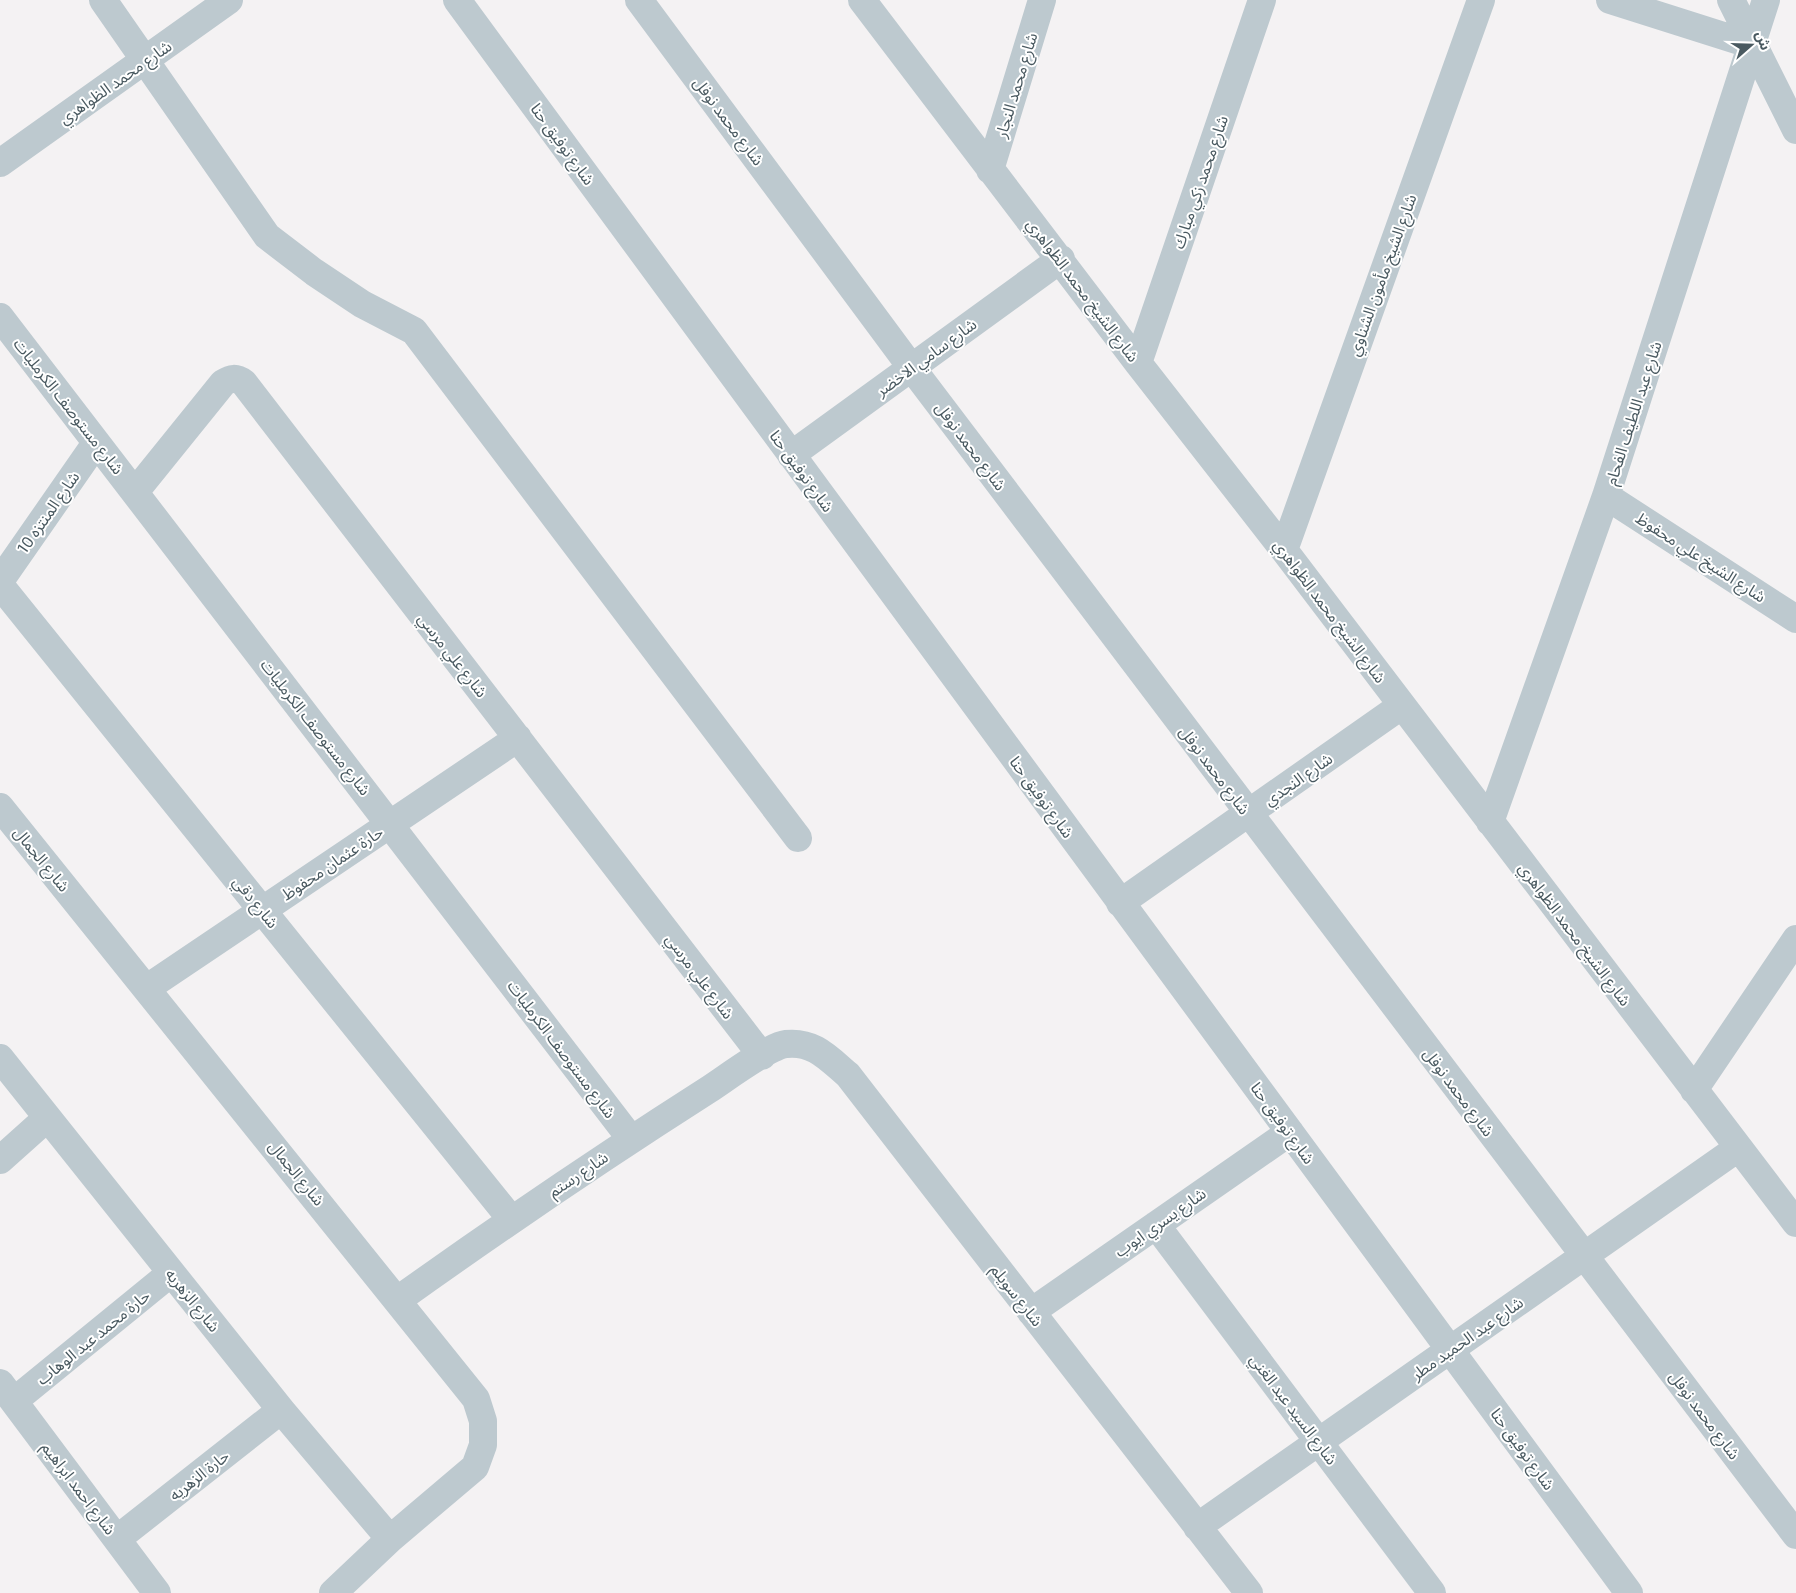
<svg xmlns="http://www.w3.org/2000/svg" width="1796" height="1593" font-family="'Exo 2','Noto Sans Arabic',sans-serif">
	<style>
		.lines { fill: none; stroke-linecap: round; stroke-linejoin: round }
		.minor { stroke: #bdc9cf; stroke-width: 28 }
		.labels { text-anchor: middle; stroke-width: 4; stroke-linejoin: round; paint-order: stroke }
		.street-label { font-size: 16px; fill: #495960; stroke: #fff }
	</style>
	<rect width="100%" height="100%" fill="#f4f2f3"/>
	<g class="lines">
		<!-- minor -->
		<path class="minor" d="M 103,0 L 267,236 L 314,272 L 362,304 L 414,331 L 798,838
			M 457,0 L 1629,1593
			M 639,0 L 911,367 L 1796,1535
			M 862,0 L 1138,363 L 1284,550 L 1796,1223
			M 1610,0 L 1752,45
			M 1731,0 L 1796,130
			M 0,163 L 229,0
			M 990,170 L 1042,0
			M 0,317 L 631,1139
			M 1138,363 L 1262,0
			M 791,455 L 1061,259
			M 135,492 L 223,383 C 231,378 236,377 244,383 L 762,1056
			M 1606,496 L 1796,619
			M 1284,550 L 1481,0
			M 0,581 L 96,443
			M 0,585 L 511,1219
			M 0,807 L 476,1399 L 483,1421 L 483,1445 L 475,1467 L 390,1539 L 333,1593
			M 1490,822 L 1606,496 L 1766,0
			M 1120,903 L 1401,706
			M 147,988 L 518,738
			M 0,1058 L 281,1410 L 390,1539
			M 1694,1090 L 1796,939
			M 0,1160 L 47,1118
			M 1156,1225 L 1432,1593
			M 399,1299 C 500,1227 603,1157 708,1090 C 725,1079 769,1046 786,1044 C 814,1041 828,1058 848,1075 L 1249,1593
			M 1031,1312 L 1290,1132
			M 0,1383 L 157,1593
			M 14,1401 L 171,1273
			M 1197,1527 L 1738,1148
			M 117,1539 L 281,1410"/>
	</g>
	<g class="labels">
		<!-- street labels -->
		<g class="street-label">
			<text transform="translate(115 82) rotate(-35)" y="6">شارع محمد الظواهري</text>
			<text transform="translate(1016 85) rotate(-73)" y="6">شارع محمد النجار</text>
			<text transform="translate(729 121) rotate(53)" y="6">شارع محمد نوفل</text>
			<text transform="translate(563 144) rotate(54)" y="6">شارع توفيق حنا</text>
			<text transform="translate(1200 182) rotate(-71)" y="6">شارع محمد زكي مبارك</text>
			<text transform="translate(1382 275) rotate(-70)" y="6">شارع الشيخ مأمون الشناوي</text>
			<text transform="translate(1083 290) rotate(53)" y="6">شارع الشيخ محمد الظواهري</text>
			<text transform="translate(926 357) rotate(-36)" y="6">شارع سامي الاخضر</text>
			<text transform="translate(69 406) rotate(52)" y="6">شارع مستوصف الكرمليات</text>
			<text transform="translate(1633 413) rotate(-72)" y="6">شارع عبد اللطيف الفحام</text>
			<text transform="translate(971 446) rotate(53)" y="6">شارع محمد نوفل</text>
			<text transform="translate(802 471) rotate(54)" y="6">شارع توفيق حنا</text>
			<text transform="translate(48 512) rotate(-55)" y="6">شارع المنتزه 10</text>
			<text transform="translate(1701 557) rotate(33)" y="6">شارع الشيخ علي محفوظ</text>
			<text transform="translate(1330 611) rotate(53)" y="6">شارع الشيخ محمد الظواهري</text>
			<text transform="translate(453 655) rotate(52)" y="6">شارع علي مرسي</text>
			<text transform="translate(316 727) rotate(52)" y="6">شارع مستوصف الكرمليات</text>
			<text transform="translate(1215 770) rotate(53)" y="6">شارع محمد نوفل</text>
			<text transform="translate(1298 779) rotate(-35)" y="6">شارع النجدي</text>
			<text transform="translate(1042 797) rotate(54)" y="6">شارع توفيق حنا</text>
			<text transform="translate(42 859) rotate(51)" y="6">شارع الجمال</text>
			<text transform="translate(332 863) rotate(-34)" y="6">حارة عثمان محفوظ</text>
			<text transform="translate(256 902) rotate(51)" y="6">شارع دقي</text>
			<text transform="translate(1575 934) rotate(53)" y="6">شارع الشيخ محمد الظواهري</text>
			<text transform="translate(700 976) rotate(53)" y="6">شارع علي مرسي</text>
			<text transform="translate(562 1049) rotate(53)" y="6">شارع مستوصف الكرمليات</text>
			<text transform="translate(1459 1092) rotate(53)" y="6">شارع محمد نوفل</text>
			<text transform="translate(1283 1123) rotate(54)" y="6">شارع توفيق حنا</text>
			<text transform="translate(297 1173) rotate(51)" y="6">شارع الجمال</text>
			<text transform="translate(578 1174) rotate(-34)" y="6">شارع رستم</text>
			<text transform="translate(1160 1222) rotate(-35)" y="6">شارع يسري ايوب</text>
			<text transform="translate(1017 1295) rotate(52)" y="6">شارع سويلم</text>
			<text transform="translate(193 1300) rotate(51)" y="6">شارع الزهريه</text>
			<text transform="translate(93 1337) rotate(-39)" y="6">حارة محمد عبد الوهاب</text>
			<text transform="translate(1467 1338) rotate(-35)" y="6">شارع عبد الحميد مطر</text>
			<text transform="translate(1294 1409) rotate(53)" y="6">شارع السيد عبد الغني</text>
			<text transform="translate(1705 1415) rotate(53)" y="6">شارع محمد نوفل</text>
			<text transform="translate(1523 1449) rotate(54)" y="6">شارع توفيق حنا</text>
			<text transform="translate(199 1475) rotate(-38)" y="6">حارة الزهريه</text>
			<text transform="translate(79 1488) rotate(53)" y="6">شارع احمد ابراهيم</text>
		</g>
	</g>
	<!-- north arrow -->
	<g transform="translate(1751 45) rotate(70)" stroke="#ffffff" stroke-width="4" paint-order="stroke">
	<path d="M0-4L9 19L0 12L-9 19Z" fill="#495960"/>
	<text y="-8" font-size="14" font-weight="bold" text-anchor="middle" fill="#495960">ش</text>
	</g>
</svg>
